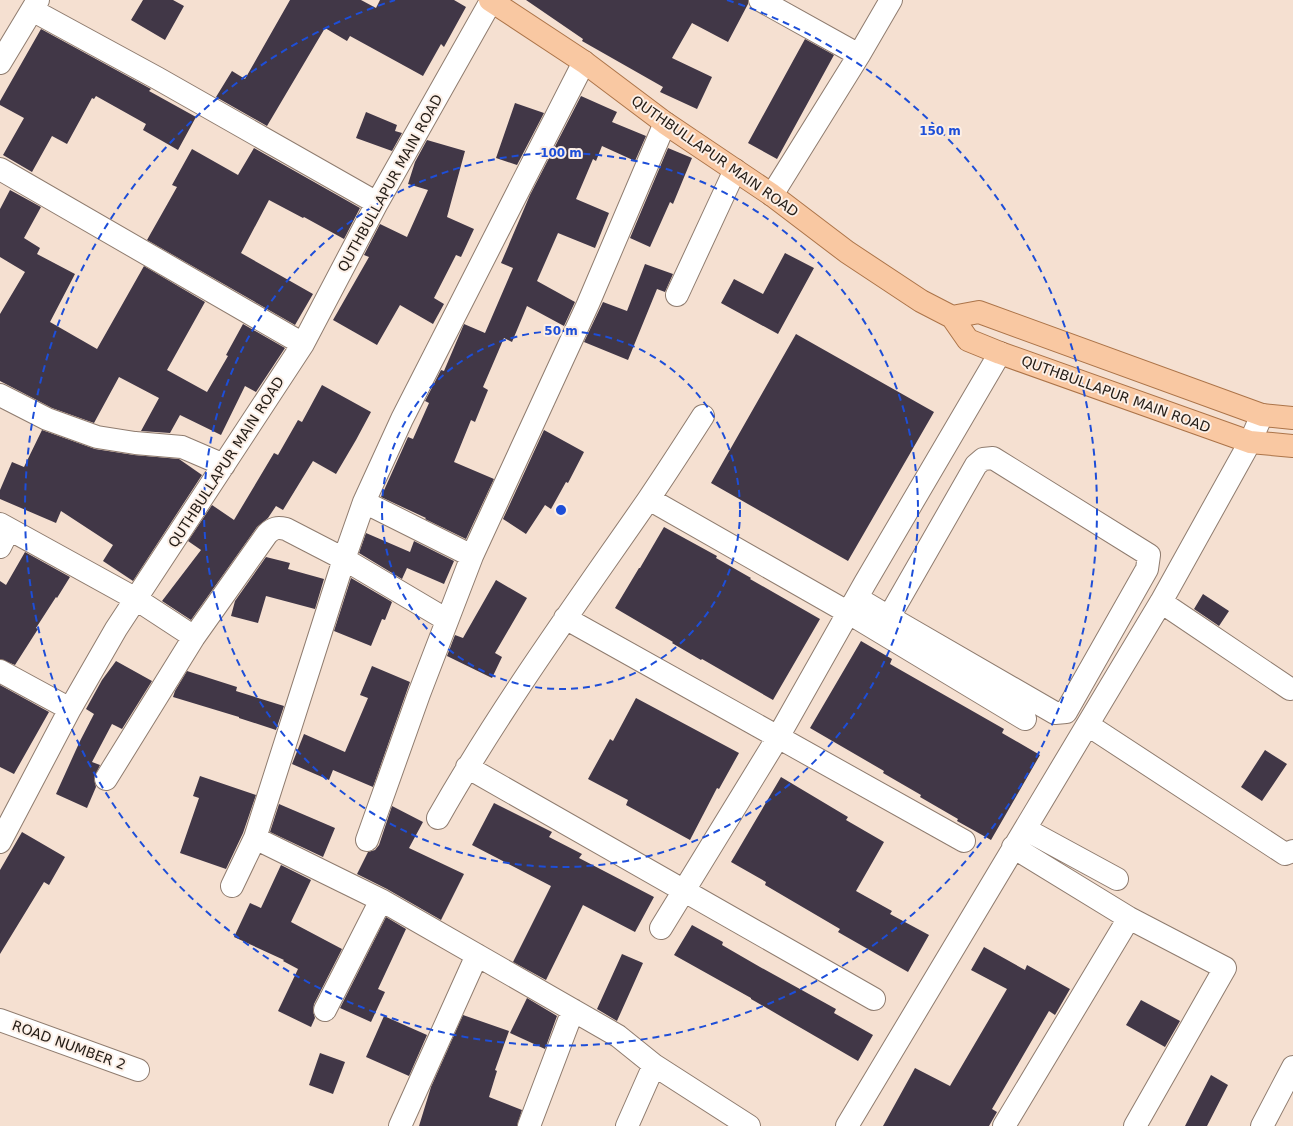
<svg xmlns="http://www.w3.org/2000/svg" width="1293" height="1126" font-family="'DejaVu Sans',sans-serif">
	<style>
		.building { fill: #413747 }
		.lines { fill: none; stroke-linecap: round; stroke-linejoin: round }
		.minor-casing { stroke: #8f7c6f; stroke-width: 24 }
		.major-casing { stroke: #ac7449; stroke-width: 24 }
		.minor { stroke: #fff; stroke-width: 22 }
		.major { stroke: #f9c8a2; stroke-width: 22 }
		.ring { fill: none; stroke: #1d4ed8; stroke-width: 2; stroke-dasharray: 7 5 }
		.labels { text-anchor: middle; stroke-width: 4; stroke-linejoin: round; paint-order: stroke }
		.street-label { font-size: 14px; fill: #231c16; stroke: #fcefe6 }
		.centre { fill: #1d4ed8; stroke: #fcefe6; stroke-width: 2 }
		.ring-label { font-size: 12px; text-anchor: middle; font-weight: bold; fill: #1d4ed8; stroke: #fcefe6; stroke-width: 4; stroke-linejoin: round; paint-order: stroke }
	</style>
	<rect width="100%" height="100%" fill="#f5e0d1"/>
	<!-- building -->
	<path class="building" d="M 143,0 L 173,0 L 184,6 L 165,40 L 131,20 Z
		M 290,0 L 361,0 L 376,8 L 380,0 L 454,0 L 466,7 L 444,47 L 441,44 L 423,76 L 350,36 L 347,41 L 325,28 L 267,126 L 216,97 L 232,71 L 245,79 Z
		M 526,0 L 748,0 L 748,4 L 728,42 L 692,23 L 672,58 L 712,77 L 697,109 L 660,92 L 663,87 L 582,41 L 583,39 Z
		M 41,29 L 151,89 L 149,91 L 196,117 L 178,150 L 143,130 L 146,124 L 96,96 L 94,99 L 92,98 L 67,144 L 52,136 L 32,172 L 3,155 L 24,118 L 0,105 L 0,101 Z
		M 805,39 L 834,55 L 777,159 L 748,143 Z
		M 581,96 L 617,112 L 612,122 L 646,136 L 635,161 L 602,146 L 596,161 L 593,159 L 576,199 L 609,213 L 595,248 L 558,233 L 537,281 L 575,302 L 564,326 L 527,306 L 512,342 L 504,338 L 483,387 L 488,390 L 475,422 L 471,420 L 454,462 L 494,479 L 466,539 L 425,519 L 426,518 L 381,497 L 408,437 L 413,439 L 429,403 L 425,401 L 441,370 L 444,371 L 464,324 L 485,333 L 513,268 L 501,263 L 530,195 Z
		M 515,103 L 544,113 L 517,165 L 496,158 Z
		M 366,112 L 397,125 L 395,131 L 402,133 L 392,151 L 356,138 Z
		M 427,140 L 465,151 L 447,217 L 474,229 L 461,257 L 456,255 L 434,298 L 444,304 L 433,324 L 400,305 L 377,345 L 333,320 L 369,257 L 364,255 L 380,224 L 407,237 L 428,190 L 408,184 L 415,162 Z
		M 254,148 L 360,208 L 344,239 L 304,217 L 303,218 L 269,200 L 241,253 L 313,294 L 295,325 L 147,240 L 177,187 L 172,185 L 192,149 L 238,175 Z
		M 668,148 L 692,158 L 673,204 L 670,202 L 650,247 L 630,238 Z
		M 10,190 L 41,207 L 24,238 L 40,248 L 37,254 L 75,274 L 50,322 L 97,349 L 144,266 L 205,302 L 167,370 L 207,392 L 228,356 L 226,355 L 243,324 L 285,348 L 256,392 L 245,386 L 221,435 L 180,415 L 170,433 L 141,431 L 159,398 L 119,377 L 94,423 L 52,408 L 0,381 L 0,314 L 25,272 L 0,257 L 0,209 Z
		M 785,253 L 814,268 L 778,334 L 721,303 L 734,279 L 763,294 Z
		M 645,264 L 673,274 L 665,292 L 657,289 L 628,360 L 584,342 L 603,302 L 627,311 Z
		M 796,334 L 934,412 L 848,561 L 711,483 Z
		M 322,385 L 371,412 L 356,440 L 336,474 L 313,461 L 283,510 L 276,506 L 268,518 L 257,527 L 191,620 L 162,601 L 201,550 L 188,541 L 212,505 L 234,520 L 274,453 L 278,455 L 298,420 L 302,422 Z
		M 42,430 L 95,449 L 134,455 L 179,459 L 202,475 L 133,581 L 103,561 L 113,545 L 61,511 L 56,523 L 0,499 L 0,490 L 12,462 L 24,467 Z
		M 544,430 L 584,452 L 568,483 L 566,482 L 551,509 L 545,505 L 526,534 L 503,519 Z
		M 664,527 L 717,556 L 716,558 L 751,578 L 750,579 L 820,619 L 773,700 L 702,659 L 701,660 L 672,643 L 673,642 L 615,608 L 639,568 L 640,568 Z
		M 366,533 L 410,552 L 414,541 L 454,561 L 444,584 L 407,568 L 402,579 L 359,553 Z
		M 25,552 L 70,577 L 57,598 L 56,597 L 36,628 L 38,629 L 15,665 L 0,659 L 0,581 L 6,585 Z
		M 266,557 L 290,563 L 288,569 L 324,579 L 315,609 L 266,596 L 258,623 L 231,616 L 235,601 Z
		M 351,578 L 392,602 L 385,620 L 382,619 L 371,646 L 334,631 Z
		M 496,580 L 527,598 L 495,653 L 502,657 L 492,678 L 447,656 L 455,635 L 463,638 Z
		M 1203,594 L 1229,611 L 1219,626 L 1194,609 Z
		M 861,641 L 892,659 L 890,664 L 1004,729 L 1002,733 L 1040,755 L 991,840 L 957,821 L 958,819 L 920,797 L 921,795 L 883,773 L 884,771 L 810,728 Z
		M 116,661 L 152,681 L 122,729 L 112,724 L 92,762 L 100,765 L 94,778 L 96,787 L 87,808 L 56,794 L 80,741 L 94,714 L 86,709 L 102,680 Z
		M 372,666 L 410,682 L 373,787 L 333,770 L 329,780 L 292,764 L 304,734 L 345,752 L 368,698 L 360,695 Z
		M 187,671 L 237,687 L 236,691 L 284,706 L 276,730 L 239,718 L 239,717 L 173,697 L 175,691 Z
		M 0,685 L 49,712 L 14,774 L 0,767 Z
		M 636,698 L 739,753 L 719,789 L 717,788 L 690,840 L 626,805 L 628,800 L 588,779 L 610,739 L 613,741 Z
		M 1265,750 L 1287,764 L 1262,801 L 1241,787 Z
		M 200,776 L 256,795 L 243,833 L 226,869 L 180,853 L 199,798 L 193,796 Z
		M 781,777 L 848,817 L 846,820 L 884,842 L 856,891 L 892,911 L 890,914 L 929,935 L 908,972 L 838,932 L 840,929 L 765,885 L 766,882 L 731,862 Z
		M 494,803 L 552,832 L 549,837 L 582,854 L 579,858 L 654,897 L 635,932 L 583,905 L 546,980 L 513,962 L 551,886 L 472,845 Z
		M 279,804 L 335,828 L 323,857 L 270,832 Z
		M 392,806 L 423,822 L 409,848 L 464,874 L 441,920 L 387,889 L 357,874 L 368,852 L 375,850 L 379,845 Z
		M 22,832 L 65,857 L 49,885 L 44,882 L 0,954 L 0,870 Z
		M 281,865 L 311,880 L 291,922 L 342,949 L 314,1004 L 313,1011 L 315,1018 L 311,1027 L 278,1011 L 298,969 L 283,961 L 284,960 L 234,937 L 250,903 L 261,908 Z
		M 386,917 L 406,929 L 378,989 L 385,992 L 371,1022 L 340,1008 Z
		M 692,925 L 723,942 L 722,945 L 760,967 L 836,1009 L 834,1013 L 873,1035 L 858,1061 L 751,999 L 751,998 L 674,955 Z
		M 984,947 L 1025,970 L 1027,965 L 1070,989 L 1055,1015 L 1049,1011 L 992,1109 L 997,1112 L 989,1126 L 883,1126 L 915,1068 L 950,1086 L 1007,989 L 971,970 Z
		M 622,954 L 643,963 L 617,1021 L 597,1009 Z
		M 527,998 L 557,1016 L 545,1049 L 510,1033 Z
		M 1141,1000 L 1180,1021 L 1165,1047 L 1126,1025 Z
		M 463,1015 L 509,1031 L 495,1070 L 497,1071 L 489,1097 L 522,1110 L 517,1126 L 419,1126 L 431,1087 Z
		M 384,1016 L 427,1035 L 409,1076 L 366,1057 Z
		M 320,1053 L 345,1062 L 333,1094 L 309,1085 Z
		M 1211,1075 L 1228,1085 L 1207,1126 L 1185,1126 Z"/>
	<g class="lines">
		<!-- minor casing -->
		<g class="minor-casing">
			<path id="minor" d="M 760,0 L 859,55
				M 32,10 L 157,78 L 377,203
				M 0,63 L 38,0
				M 0,169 L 303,344
				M 772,195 L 859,55 L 891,0
				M 677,295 L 735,170
				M 0,395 L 47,419 L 97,437 L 135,443 L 182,447 L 224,465
				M 649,499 L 849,613 L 1025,719
				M 364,502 L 472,556
				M 0,524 L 136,599 L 194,637 L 106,779
				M 0,547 L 9,529
				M 857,598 L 889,617 L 1055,713 L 1066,712 L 1147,569 L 1149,555 L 993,458 L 983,459 L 976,465 L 889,617
				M 1161,602 L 1290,689
				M 565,618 L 964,841
				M 194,637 L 267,534 C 273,528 277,527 286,529 L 344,559 L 447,620
				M 0,671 L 70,709
				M 1088,725 L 1285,854 L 1293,851
				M 467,767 L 874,999
				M 438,818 C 501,707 576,604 648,500 C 667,472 685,444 703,416
				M 1025,829 L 1117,879
				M 255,838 L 381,900 L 618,1036 L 654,1065 L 749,1126
				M 367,840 L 419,694 L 472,556 L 588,304 L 665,123
				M 0,842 L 70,709 L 116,629 L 303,344 L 377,203 L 491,1
				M 1013,847 L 1129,918 L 1225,968 L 1135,1126
				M 232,886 L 255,838 L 344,559 L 364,502 L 402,419 L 584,62
				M 661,928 L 778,737 L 865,583 L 1000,353
				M 325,1010 L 381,900
				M 0,1020 L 138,1070
				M 400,1126 L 477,955
				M 529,1126 L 573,1010
				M 627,1126 L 654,1065
				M 847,1126 L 1161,602 L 1250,442 L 1262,415
				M 1004,1126 L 1129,918
				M 1262,1126 L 1293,1067"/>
		</g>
		<!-- major casing -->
		<g class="major-casing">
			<path id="major" d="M 490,0 L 584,62 L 665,123 L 772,195 L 847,252 L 921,301 L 952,317 L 968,340 L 1000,353 L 1250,442 L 1293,446
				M 952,317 L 979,312 L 1262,415 L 1293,418"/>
		</g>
		<!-- minor -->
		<use href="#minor" class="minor"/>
		<!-- major -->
		<use href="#major" class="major"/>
	</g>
	<!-- distance rings -->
	<g class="ring">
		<circle cx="561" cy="510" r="179"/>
		<circle cx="561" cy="510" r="357"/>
		<path d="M727 0A536 536 0 1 1 395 0"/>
	</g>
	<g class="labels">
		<!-- street labels -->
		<g class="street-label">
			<text transform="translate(715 156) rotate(35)" y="5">QUTHBULLAPUR MAIN ROAD</text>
			<text transform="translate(390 183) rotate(-61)" y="5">QUTHBULLAPUR MAIN ROAD</text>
			<text transform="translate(1116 394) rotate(20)" y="5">QUTHBULLAPUR MAIN ROAD</text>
			<text transform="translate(226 462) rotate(-57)" y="5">QUTHBULLAPUR MAIN ROAD</text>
			<text transform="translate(69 1045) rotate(20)" y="5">ROAD NUMBER 2</text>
		</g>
	</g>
	<circle cx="561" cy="510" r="6" class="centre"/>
	<g class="ring-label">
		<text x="940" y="135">150 m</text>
		<text x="561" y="157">100 m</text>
		<text x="561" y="335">50 m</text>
	</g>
</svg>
